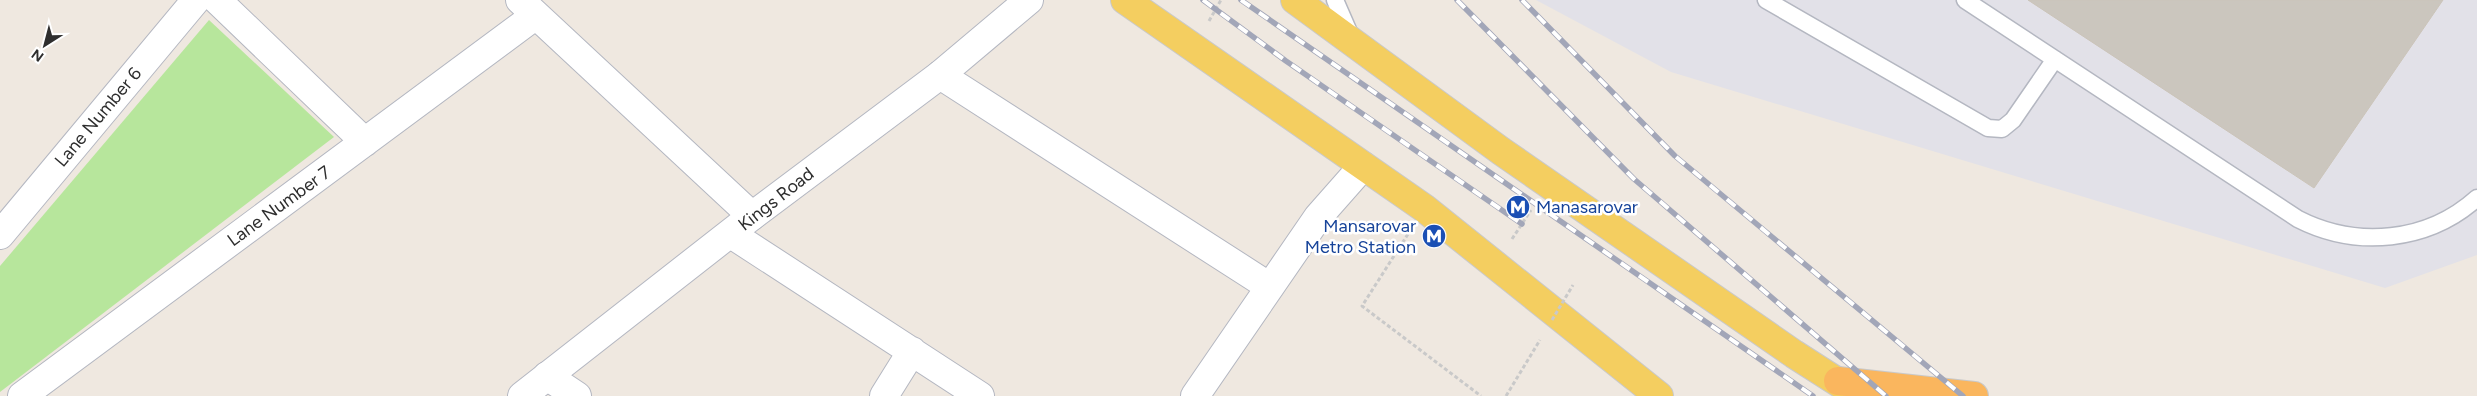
<svg xmlns="http://www.w3.org/2000/svg" width="2477" height="396" font-family="Figtree,sans-serif">
	<style>
		.industrial { fill: #e2e1e8 }
		.green { fill: #b7e69c }
		.building { fill: #cbc6be; stroke: #cbc4b9 }
		.lines { fill: none; stroke-linecap: round; stroke-linejoin: round }
		.service-casing { stroke: #b4b7c1; stroke-width: 19 }
		.minor-casing { stroke: #b4b7c1; stroke-width: 30 }
		.tertiary-casing { stroke: #b4b7c1; stroke-width: 30 }
		.primary-casing { stroke: #c9c9c9; stroke-width: 30 }
		.trunk-casing { stroke: #c9c9c9; stroke-width: 30 }
		.path { stroke: #c9c9c9; stroke-width: 3; stroke-dasharray: 4 2.5; stroke-linecap: butt }
		.service { stroke: #fff; stroke-width: 16 }
		.minor { stroke: #fff; stroke-width: 28 }
		.tertiary { stroke: #fff; stroke-width: 28 }
		.primary { stroke: #f4ce60; stroke-width: 28 }
		.trunk { stroke: #fab65e; stroke-width: 28 }
		.rail-casing { stroke: #a2a6b8; stroke-width: 5.5 }
		.rail { stroke: #fff; stroke-width: 4; stroke-dasharray: 11; stroke-linecap: butt }
		.path-bridge { stroke: #c9c9c9; stroke-width: 3; stroke-dasharray: 4 2.5; stroke-linecap: butt }
		.labels { text-anchor: middle; stroke-width: 5; stroke-linejoin: round; paint-order: stroke }
		.street-label { font-size: 18px; fill: #2e2e2e; stroke: #fff }
		.transit-label { font-size: 18px; fill: #164399; stroke: #fff; text-anchor: start }
	</style>
	<rect width="100%" height="100%" fill="#efe8e0"/>
	<!-- industrial -->
	<path class="industrial" d="M 1536,0 L 2477,0 L 2477,255 L 2385,288 L 1671,72 Z"/>
	<!-- green -->
	<path class="green" d="M 209,20 L 334,137 L 0,392 L 0,266 Z"/>
	<!-- building -->
	<path class="building" d="M 2028,0 L 2443,0 L 2314,188 Z"/>
	<g class="lines">
		<!-- service casing -->
		<g class="service-casing">
			<path id="service" d="M 1335,0 L 1352,39
				M 1766,0 L 1988,128 L 2002,129 L 2013,120 L 2055,59
				M 1965,0 L 2298,219 C 2357,249 2428,242 2477,198"/>
		</g>
		<!-- minor casing -->
		<g class="minor-casing">
			<path id="minor" d="M 217,0 L 365,142
				M 520,0 L 752,216
				M 940,75 L 1270,287
				M 731,234 L 980,396
				M 0,235 L 196,0
				M 547,376 L 577,396
				M 22,396 L 536,15
				M 884,396 L 912,351
				M 1195,396 L 1318,217 L 1363,166"/>
		</g>
		<!-- tertiary casing -->
		<g class="tertiary-casing">
			<path id="tertiary" d="M 522,396 L 752,216 L 940,75 L 1029,0"/>
		</g>
		<!-- primary casing -->
		<g class="primary-casing">
			<path id="primary" d="M 1125,0 L 1424,208 L 1659,396
				M 1295,0 L 1501,151 L 1794,354 L 1858,395"/>
		</g>
		<!-- trunk casing -->
		<g class="trunk-casing">
			<path id="trunk" d="M 1838,381 L 1974,396"/>
		</g>
		<!-- path -->
		<path class="path" d="M 1209,21 L 1221,0
			M 1408,234 L 1362,306 L 1481,396
			M 1512,239 L 1531,210
			M 1506,396 L 1540,340"/>
		<!-- service -->
		<use href="#service" class="service"/>
		<!-- minor -->
		<use href="#minor" class="minor"/>
		<!-- tertiary -->
		<use href="#tertiary" class="tertiary"/>
		<!-- primary -->
		<use href="#primary" class="primary"/>
		<!-- trunk -->
		<use href="#trunk" class="trunk"/>
		<!-- rail casing -->
		<g class="rail-casing">
			<path id="rail" d="M 1203,0 L 1286,61 L 1522,224
				M 1241,0 L 1813,396
				M 1457,0 L 1634,179 L 1886,396
				M 1522,0 L 1675,156 L 1963,396"/>
		</g>
		<!-- rail -->
		<use href="#rail" class="rail"/>
		<!-- path-bridge -->
		<path class="path-bridge" d="M 1552,320 L 1573,285"/>
	</g>
	<!-- icons -->
	<defs>
		<g id="metro-disc" transform="scale(1.25)"><circle r="9.5" fill="#1a4fb4" stroke="#fff"/><path d="M-5.5 5V-5H-3L0 0L3-5H5.5V5H3V-.5L0 4L-3-.5V5Z" fill="#fff"/></g>
	</defs>
	<g fill-rule="evenodd">
		<use href="#metro-disc" x="1518" y="207"/>
		<use href="#metro-disc" x="1434" y="236"/>
	</g>
	<g class="labels">
		<!-- street labels -->
		<g class="street-label">
			<text transform="translate(98 117) rotate(-50)" y="6">Lane Number 6</text>
			<text transform="translate(776 199) rotate(-38)" y="6">Kings Road</text>
			<text transform="translate(279 206) rotate(-36)" y="6">Lane Number 7</text>
		</g>
		<!-- transit labels -->
		<g class="transit-label">
			<text x="1536" y="213">Manasarovar</text>
			<text x="1416" y="232" text-anchor="end">Mansarovar<tspan x="1416" dy="21">Metro Station</tspan></text>
		</g>
	</g>
	<!-- north arrow -->
	<g transform="translate(45 45) rotate(216)" stroke="#ffffff" stroke-width="4" paint-order="stroke">
	<path d="M0-4L9 19L0 12L-9 19Z" fill="#2e2e2e"/>
	<text y="-8" font-size="14" font-weight="bold" text-anchor="middle" fill="#2e2e2e">N</text>
	</g>
</svg>
